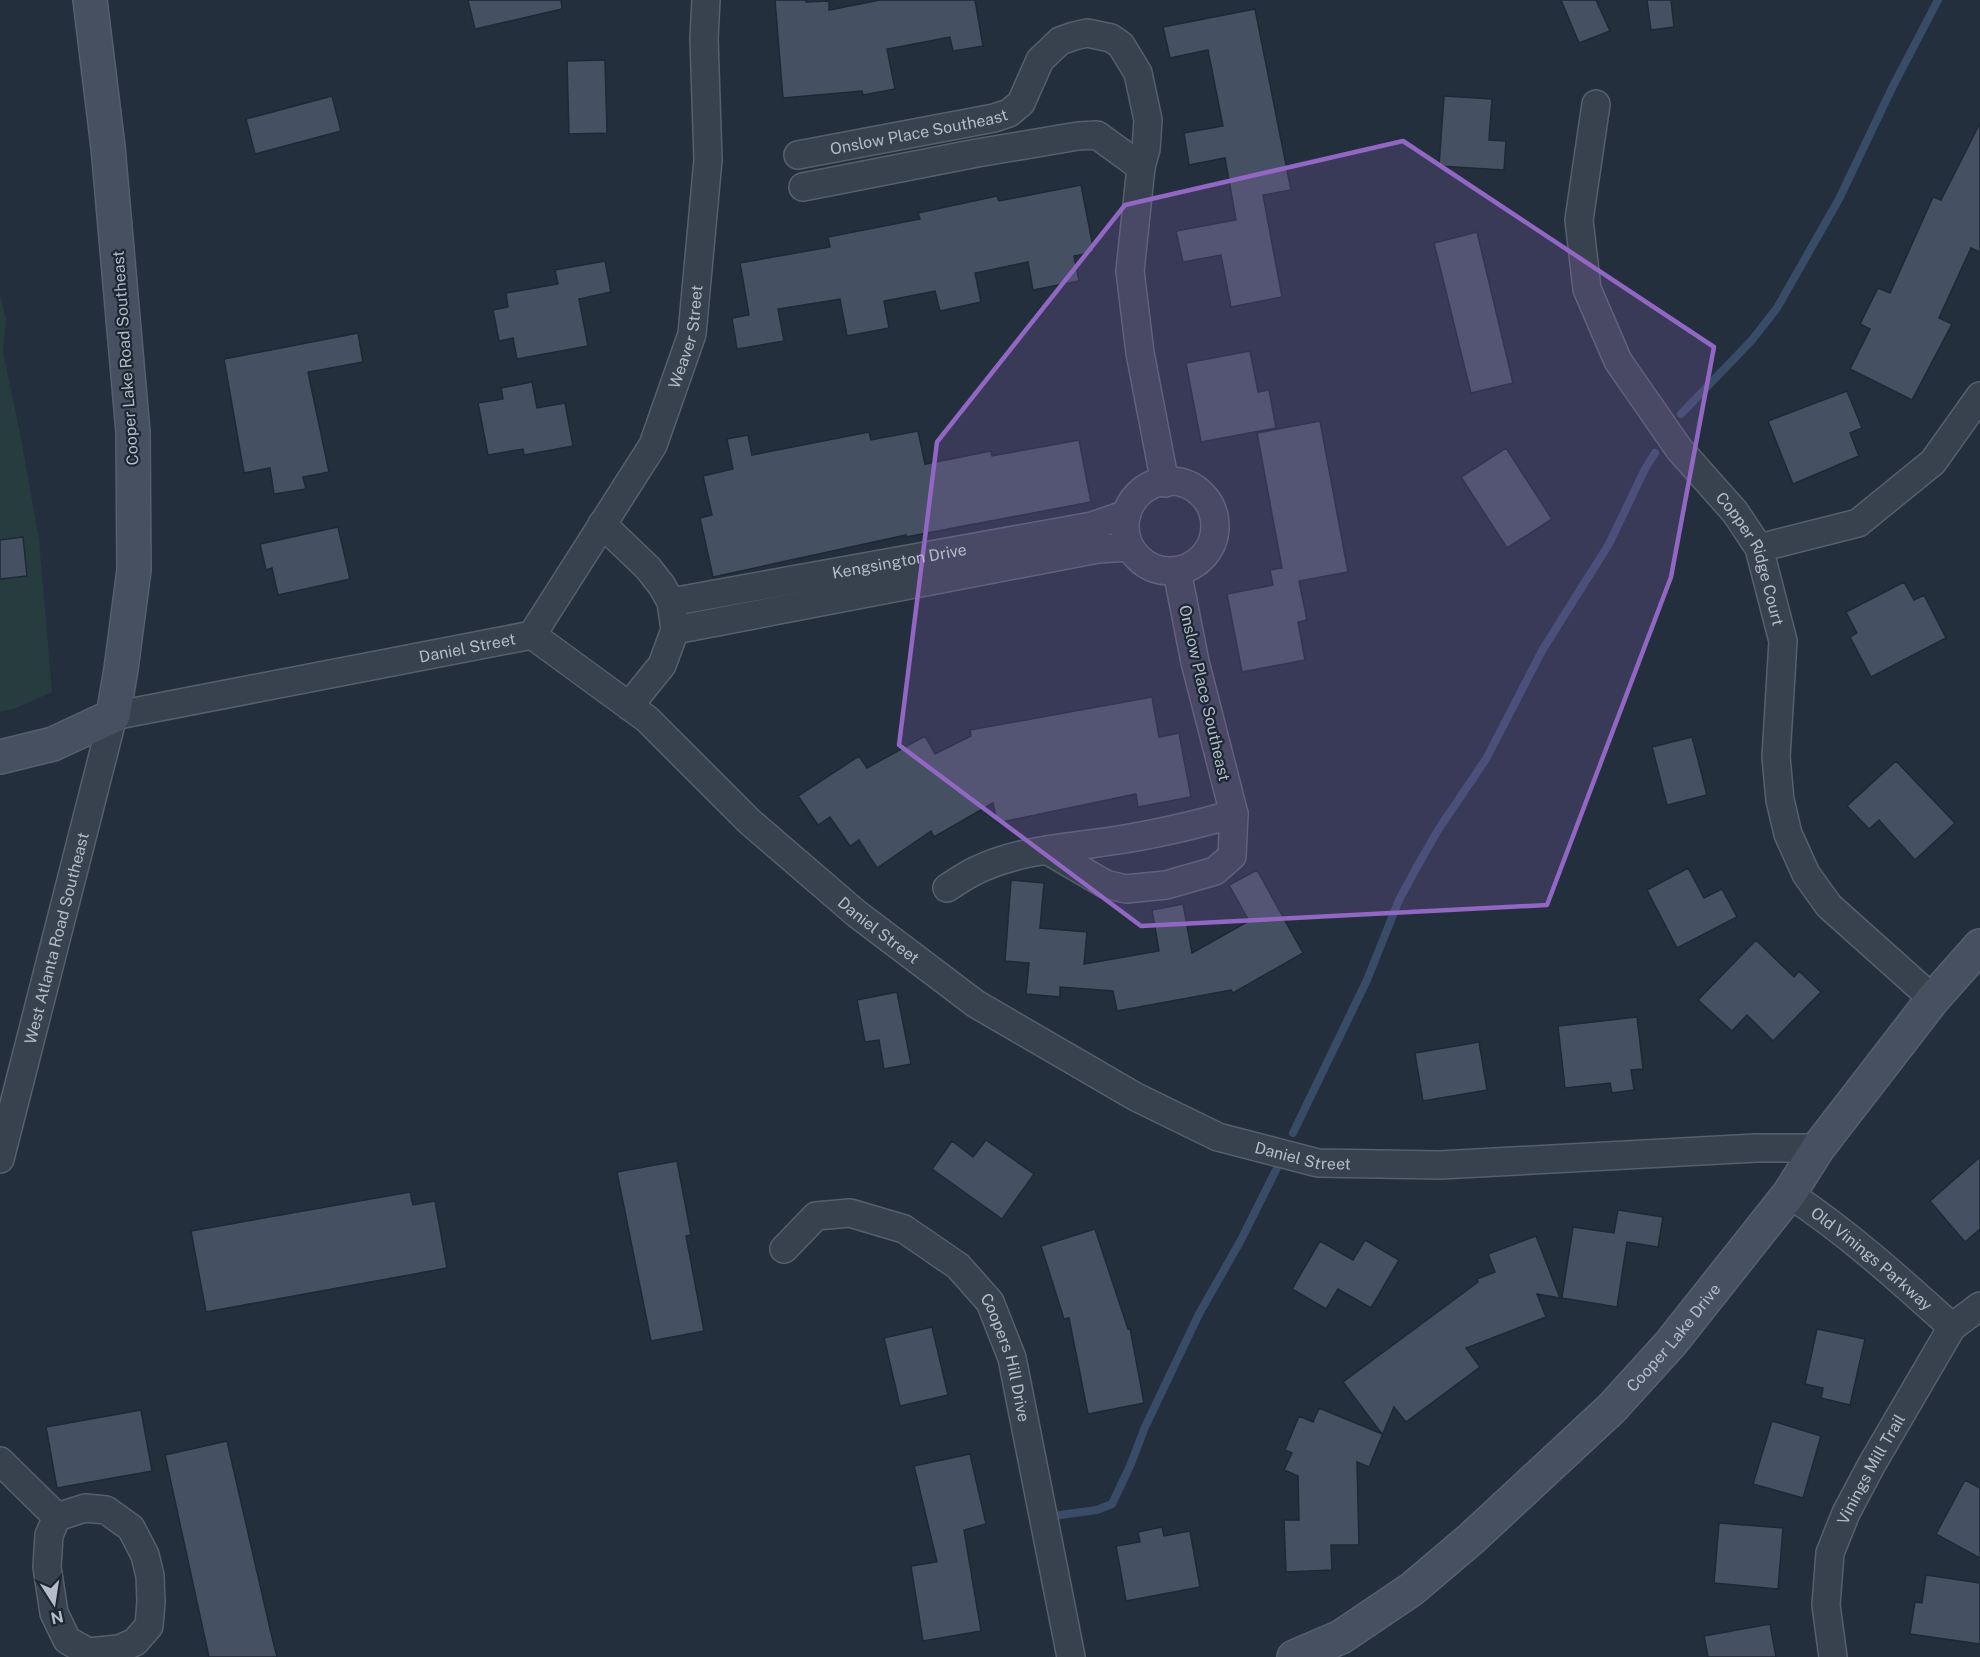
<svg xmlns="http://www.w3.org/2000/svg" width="1980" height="1657" font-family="'Public Sans',sans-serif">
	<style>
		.green { fill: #263c3f }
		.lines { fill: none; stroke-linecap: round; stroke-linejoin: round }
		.stream { stroke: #394c67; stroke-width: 8 }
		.building { fill: #455162; stroke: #1f2835; stroke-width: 1.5 }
		.street-casing { stroke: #565f6c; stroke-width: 30 }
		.secondary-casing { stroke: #565f6c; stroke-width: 36 }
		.street { stroke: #38414e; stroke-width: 27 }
		.secondary { stroke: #465061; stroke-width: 33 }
		.marked { fill: #9266c3; fill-opacity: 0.2; stroke: #9266c3; stroke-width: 4.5; stroke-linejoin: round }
		.labels { text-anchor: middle; stroke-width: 4.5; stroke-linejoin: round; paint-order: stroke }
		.street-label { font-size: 16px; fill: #b4bcc9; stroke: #1d2633 }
	</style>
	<rect width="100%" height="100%" fill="#242f3e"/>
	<!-- green -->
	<path class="green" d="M 0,295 L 6,319 L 3,352 L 21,438 L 39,540 L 52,692 L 16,708 L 0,712 Z"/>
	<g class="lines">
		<!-- stream -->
		<path class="stream" d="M 1681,414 L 1752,340 L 1777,308 L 1839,199 L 1893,86 L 1938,0
			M 1293,1133 L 1367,980 L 1399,900 L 1418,865 L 1438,830 L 1486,759 L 1543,649 L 1609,544 L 1645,469 L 1655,453
			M 1060,1515 L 1097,1510 L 1112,1504 L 1130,1466 L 1145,1427 L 1199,1314 L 1241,1240 L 1277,1168"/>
	</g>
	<!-- building -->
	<path class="building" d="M 468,0 L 561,0 L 562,9 L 475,29 Z
		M 775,0 L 806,0 L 806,2 L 829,1 L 829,10 L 880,0 L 975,0 L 983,46 L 953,51 L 950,37 L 887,49 L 895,89 L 863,95 L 862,91 L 783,98 Z
		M 1561,0 L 1596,0 L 1610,31 L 1579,43 Z
		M 1647,0 L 1671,0 L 1674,27 L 1651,30 Z
		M 1255,9 L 1291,190 L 1263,195 L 1282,297 L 1231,307 L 1221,255 L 1183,262 L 1176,231 L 1236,220 L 1225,158 L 1189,165 L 1184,133 L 1223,126 L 1208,50 L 1170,58 L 1163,27 Z
		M 605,60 L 607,133 L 569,134 L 567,61 Z
		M 332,96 L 341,131 L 255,154 L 246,119 Z
		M 1444,96 L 1492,99 L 1489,140 L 1506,141 L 1504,170 L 1439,166 Z
		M 1980,123 L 1980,252 L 1971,248 L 1939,318 L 1952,324 L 1912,400 L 1850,369 L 1870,329 L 1860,324 L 1878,288 L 1890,293 L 1933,197 L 1941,200 Z
		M 1081,185 L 1094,252 L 1074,256 L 1079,281 L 1033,290 L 1028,262 L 975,273 L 981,302 L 940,311 L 935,291 L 884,301 L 889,328 L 847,336 L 840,299 L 778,309 L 784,341 L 737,349 L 732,318 L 749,315 L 740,263 L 830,247 L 828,237 L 920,219 L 918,213 L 997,196 L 999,201 Z
		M 1477,232 L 1513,383 L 1471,393 L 1434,243 Z
		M 605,261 L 611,292 L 579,299 L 588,346 L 517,359 L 513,338 L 499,341 L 493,310 L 508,307 L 506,293 L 558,284 L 555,270 Z
		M 358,333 L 363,362 L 308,372 L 329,472 L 303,477 L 306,489 L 274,494 L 270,468 L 244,473 L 224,359 Z
		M 1250,351 L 1258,392 L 1269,390 L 1276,428 L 1201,442 L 1186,363 Z
		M 532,382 L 537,408 L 565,403 L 573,446 L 524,455 L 523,449 L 488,455 L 478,403 L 503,399 L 501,388 Z
		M 1847,391 L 1862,428 L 1850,433 L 1859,456 L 1793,484 L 1768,421 Z
		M 1320,421 L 1348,572 L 1299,581 L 1307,620 L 1298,622 L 1305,660 L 1242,672 L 1227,594 L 1273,585 L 1270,570 L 1282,568 L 1257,433 Z
		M 918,431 L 925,464 L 991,451 L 992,456 L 1079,440 L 1091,502 L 906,537 L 906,535 L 713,577 L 700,518 L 712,515 L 703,476 L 733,469 L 727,439 L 748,435 L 752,455 L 869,432 L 871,440 Z
		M 1506,448 L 1552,519 L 1507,548 L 1461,477 Z
		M 338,527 L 350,579 L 278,595 L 272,568 L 266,570 L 260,544 Z
		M 23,537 L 27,576 L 0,579 L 0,540 Z
		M 1904,582 L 1914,600 L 1924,595 L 1946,638 L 1871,677 L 1850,637 L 1857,633 L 1846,612 Z
		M 1152,697 L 1159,737 L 1179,733 L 1191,797 L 1138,807 L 1136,794 L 997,823 L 993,803 L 934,837 L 931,831 L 877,868 L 859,840 L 850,846 L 830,817 L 818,825 L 798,796 L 859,756 L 867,768 L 925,736 L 935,754 L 971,736 L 970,730 Z
		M 1692,737 L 1707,795 L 1667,805 L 1652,747 Z
		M 1896,761 L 1955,823 L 1915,860 L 1879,820 L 1869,829 L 1847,806 Z
		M 1688,868 L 1704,898 L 1722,889 L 1737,917 L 1677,948 L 1647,890 Z
		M 1257,870 L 1303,953 L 1233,993 L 1231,990 L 1117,1011 L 1113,991 L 1060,987 L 1060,997 L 1026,994 L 1029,963 L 1005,961 L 1011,880 L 1044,883 L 1040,928 L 1087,932 L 1084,964 L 1159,951 L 1152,910 L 1183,904 L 1192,953 L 1249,921 L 1229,885 Z
		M 1756,940 L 1794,977 L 1799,971 L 1821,992 L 1773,1041 L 1747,1015 L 1732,1031 L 1698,1000 Z
		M 897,992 L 911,1064 L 884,1069 L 879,1040 L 865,1042 L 857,1000 Z
		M 1637,1017 L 1643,1069 L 1631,1070 L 1634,1090 L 1612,1093 L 1610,1083 L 1565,1088 L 1558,1026 Z
		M 1479,1042 L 1487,1090 L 1423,1101 L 1415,1053 Z
		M 986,1140 L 1034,1174 L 1002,1219 L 932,1169 L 952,1141 L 973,1157 Z
		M 1980,1157 L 1980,1229 L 1965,1242 L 1930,1201 Z
		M 677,1161 L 691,1235 L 686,1236 L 704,1331 L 651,1341 L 617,1172 Z
		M 410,1192 L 413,1205 L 435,1201 L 447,1268 L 206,1312 L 191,1231 Z
		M 1618,1210 L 1663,1217 L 1658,1247 L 1627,1242 L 1617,1307 L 1562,1298 L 1573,1227 L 1614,1233 Z
		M 1095,1229 L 1128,1329 L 1130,1328 L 1144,1403 L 1088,1414 L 1069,1318 L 1064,1319 L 1041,1246 Z
		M 1536,1236 L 1560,1298 L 1537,1294 L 1546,1317 L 1466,1348 L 1480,1367 L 1406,1422 L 1394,1407 L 1369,1467 L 1357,1462 L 1359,1545 L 1331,1545 L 1332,1570 L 1286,1572 L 1284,1520 L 1299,1520 L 1298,1476 L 1284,1470 L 1292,1453 L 1285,1450 L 1299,1416 L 1313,1422 L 1319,1408 L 1382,1434 L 1343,1382 L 1478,1282 L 1477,1279 L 1495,1272 L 1488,1254 Z
		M 1365,1240 L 1399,1260 L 1371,1308 L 1338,1289 L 1326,1309 L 1292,1289 L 1320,1241 L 1353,1260 Z
		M 932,1327 L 948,1395 L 900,1406 L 884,1338 Z
		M 1817,1329 L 1865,1339 L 1850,1405 L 1821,1398 L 1823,1388 L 1805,1384 Z
		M 141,1410 L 152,1471 L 57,1488 L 46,1427 Z
		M 1772,1421 L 1821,1436 L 1803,1498 L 1753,1484 Z
		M 227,1441 L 271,1633 L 277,1657 L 209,1657 L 165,1455 Z
		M 970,1454 L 986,1524 L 964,1530 L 981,1631 L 923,1641 L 911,1566 L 937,1562 L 914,1466 Z
		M 1965,1480 L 1980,1488 L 1980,1558 L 1936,1534 Z
		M 1719,1523 L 1783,1528 L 1778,1589 L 1714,1583 Z
		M 1162,1527 L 1164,1536 L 1190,1531 L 1200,1587 L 1126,1601 L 1116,1546 L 1140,1542 L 1138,1532 Z
		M 1926,1575 L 1980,1583 L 1980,1644 L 1910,1634 L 1915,1602 L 1922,1603 Z
		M 1770,1624 L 1776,1657 L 1708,1657 L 1704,1636 Z"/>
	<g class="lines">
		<!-- street casing -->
		<g class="street-casing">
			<g id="street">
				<path id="s1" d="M 1596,104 L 1579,220 L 1587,289 L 1618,361 L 1679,449 L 1735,512 L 1759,548 L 1783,641 L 1776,757 L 1780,800 L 1788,834 L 1806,874 L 1829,906 L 1933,999"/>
				<path id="s2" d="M 798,155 L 994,118 L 1009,113 L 1021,103 L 1040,60 L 1060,41 L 1074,36 L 1087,33 L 1111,38 L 1121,45 L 1138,73 L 1148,120 L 1146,149 L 1141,167 L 1130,271 L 1140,353 L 1165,483"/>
				<path d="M 803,187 L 977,153 L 1078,136 L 1097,135 L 1141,167"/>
				<circle cx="1170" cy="526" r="45"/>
				<path d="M 602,524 L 648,568 L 662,586 L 671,602 L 675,630 L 662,665 L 629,706"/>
				<path d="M 1759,548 L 1858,523 L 1933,462 L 1980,396"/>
				<path id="s3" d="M 671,602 L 1092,526 L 1127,514"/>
				<path d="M 675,630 L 1098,549 L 1130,547"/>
				<path id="s4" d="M 532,635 L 653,445 L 692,334 L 708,160 L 704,38 L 706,0"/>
				<path d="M 1047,850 L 1105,884 L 1126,889 L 1166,885 L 1215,871 L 1232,856 L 1234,814 L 1195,662 L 1177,571"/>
				<path d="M 947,888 C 956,882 965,876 975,871 C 1019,849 1070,848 1118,840 C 1157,834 1195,825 1234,814"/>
				<path id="s5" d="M 0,1159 L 113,716 L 532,635 L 647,719 L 750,822 L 857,914 L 976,1004 L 1136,1097 L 1218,1137 L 1318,1163 L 1440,1165 L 1756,1148 L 1818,1148"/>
				<path id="s6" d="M 1789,1194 C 1847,1232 1900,1280 1952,1327"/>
				<path id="s7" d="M 784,1249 L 816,1216 L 850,1213 L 904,1229 L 958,1266 L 990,1302 L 1012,1358 L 1071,1657"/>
				<path d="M 0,1461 L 57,1517"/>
				<path d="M 85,1508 L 106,1510 L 131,1528 L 145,1555 L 150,1576 L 151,1602 L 149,1626 L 135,1642 L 119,1649 L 88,1652 L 67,1640 L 54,1613 L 47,1567 L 49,1535 L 57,1517 Z"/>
				<path id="s8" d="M 1833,1657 L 1826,1605 L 1830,1553 L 1846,1513 L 1872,1464 L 1952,1327 L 1980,1306"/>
			</g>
		</g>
		<!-- secondary casing -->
		<g class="secondary-casing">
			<g id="secondary">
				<path d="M 0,757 L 53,744 L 113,716 L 121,669 L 134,570 L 133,432 L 108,147 L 90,0"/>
				<path id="s9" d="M 1294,1657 L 1341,1637 L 1412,1589 L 1472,1538 L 1612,1408 L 1671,1343 L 1789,1194 L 1818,1148 L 1933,999 L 1980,946"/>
			</g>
		</g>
		<!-- street -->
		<use href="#street" class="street"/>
		<!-- secondary -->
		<use href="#secondary" class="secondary"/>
	</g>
	<!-- marked area -->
	<path class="marked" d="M 1403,141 L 1714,347 L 1671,577 L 1547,905 L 1141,926 L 899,745 L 937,442 L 1125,205 Z"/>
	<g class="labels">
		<!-- street labels -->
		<g class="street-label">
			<text dy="6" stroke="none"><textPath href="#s2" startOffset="123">Onslow Place Southeast</textPath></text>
			<text dy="6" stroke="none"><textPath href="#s4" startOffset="339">Weaver Street</textPath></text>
			<text transform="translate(125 358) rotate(-94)" y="6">Cooper Lake Road Southeast</text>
			<text dy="6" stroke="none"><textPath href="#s3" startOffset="232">Kengsington Drive</textPath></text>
			<text dy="6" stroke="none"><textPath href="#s1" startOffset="506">Copper Ridge Court</textPath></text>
			<text dy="6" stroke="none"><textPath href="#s5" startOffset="818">Daniel Street</textPath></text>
			<text transform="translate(1205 693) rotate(77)" y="6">Onslow Place Southeast</text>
			<text dy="6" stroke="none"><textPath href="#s5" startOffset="1340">Daniel Street</textPath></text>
			<text dy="6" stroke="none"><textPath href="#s5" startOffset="228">West Atlanta Road Southeast</textPath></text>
			<text dy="6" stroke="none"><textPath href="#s5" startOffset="1826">Daniel Street</textPath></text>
			<text dy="6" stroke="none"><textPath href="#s6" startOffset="105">Old Vinings Parkway</textPath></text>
			<text dy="6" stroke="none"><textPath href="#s9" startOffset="500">Cooper Lake Drive</textPath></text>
			<text dy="6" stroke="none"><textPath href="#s7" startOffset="308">Coopers Hill Drive</textPath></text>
			<text dy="6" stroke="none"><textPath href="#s8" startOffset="198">Vinings Mill Trail</textPath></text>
		</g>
	</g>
	<!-- north arrow -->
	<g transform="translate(54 1603) rotate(168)" stroke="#1d2633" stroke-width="4.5" paint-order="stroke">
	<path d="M0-4.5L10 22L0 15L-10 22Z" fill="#b4bcc9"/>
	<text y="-9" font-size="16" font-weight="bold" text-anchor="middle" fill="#b4bcc9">N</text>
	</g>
</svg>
